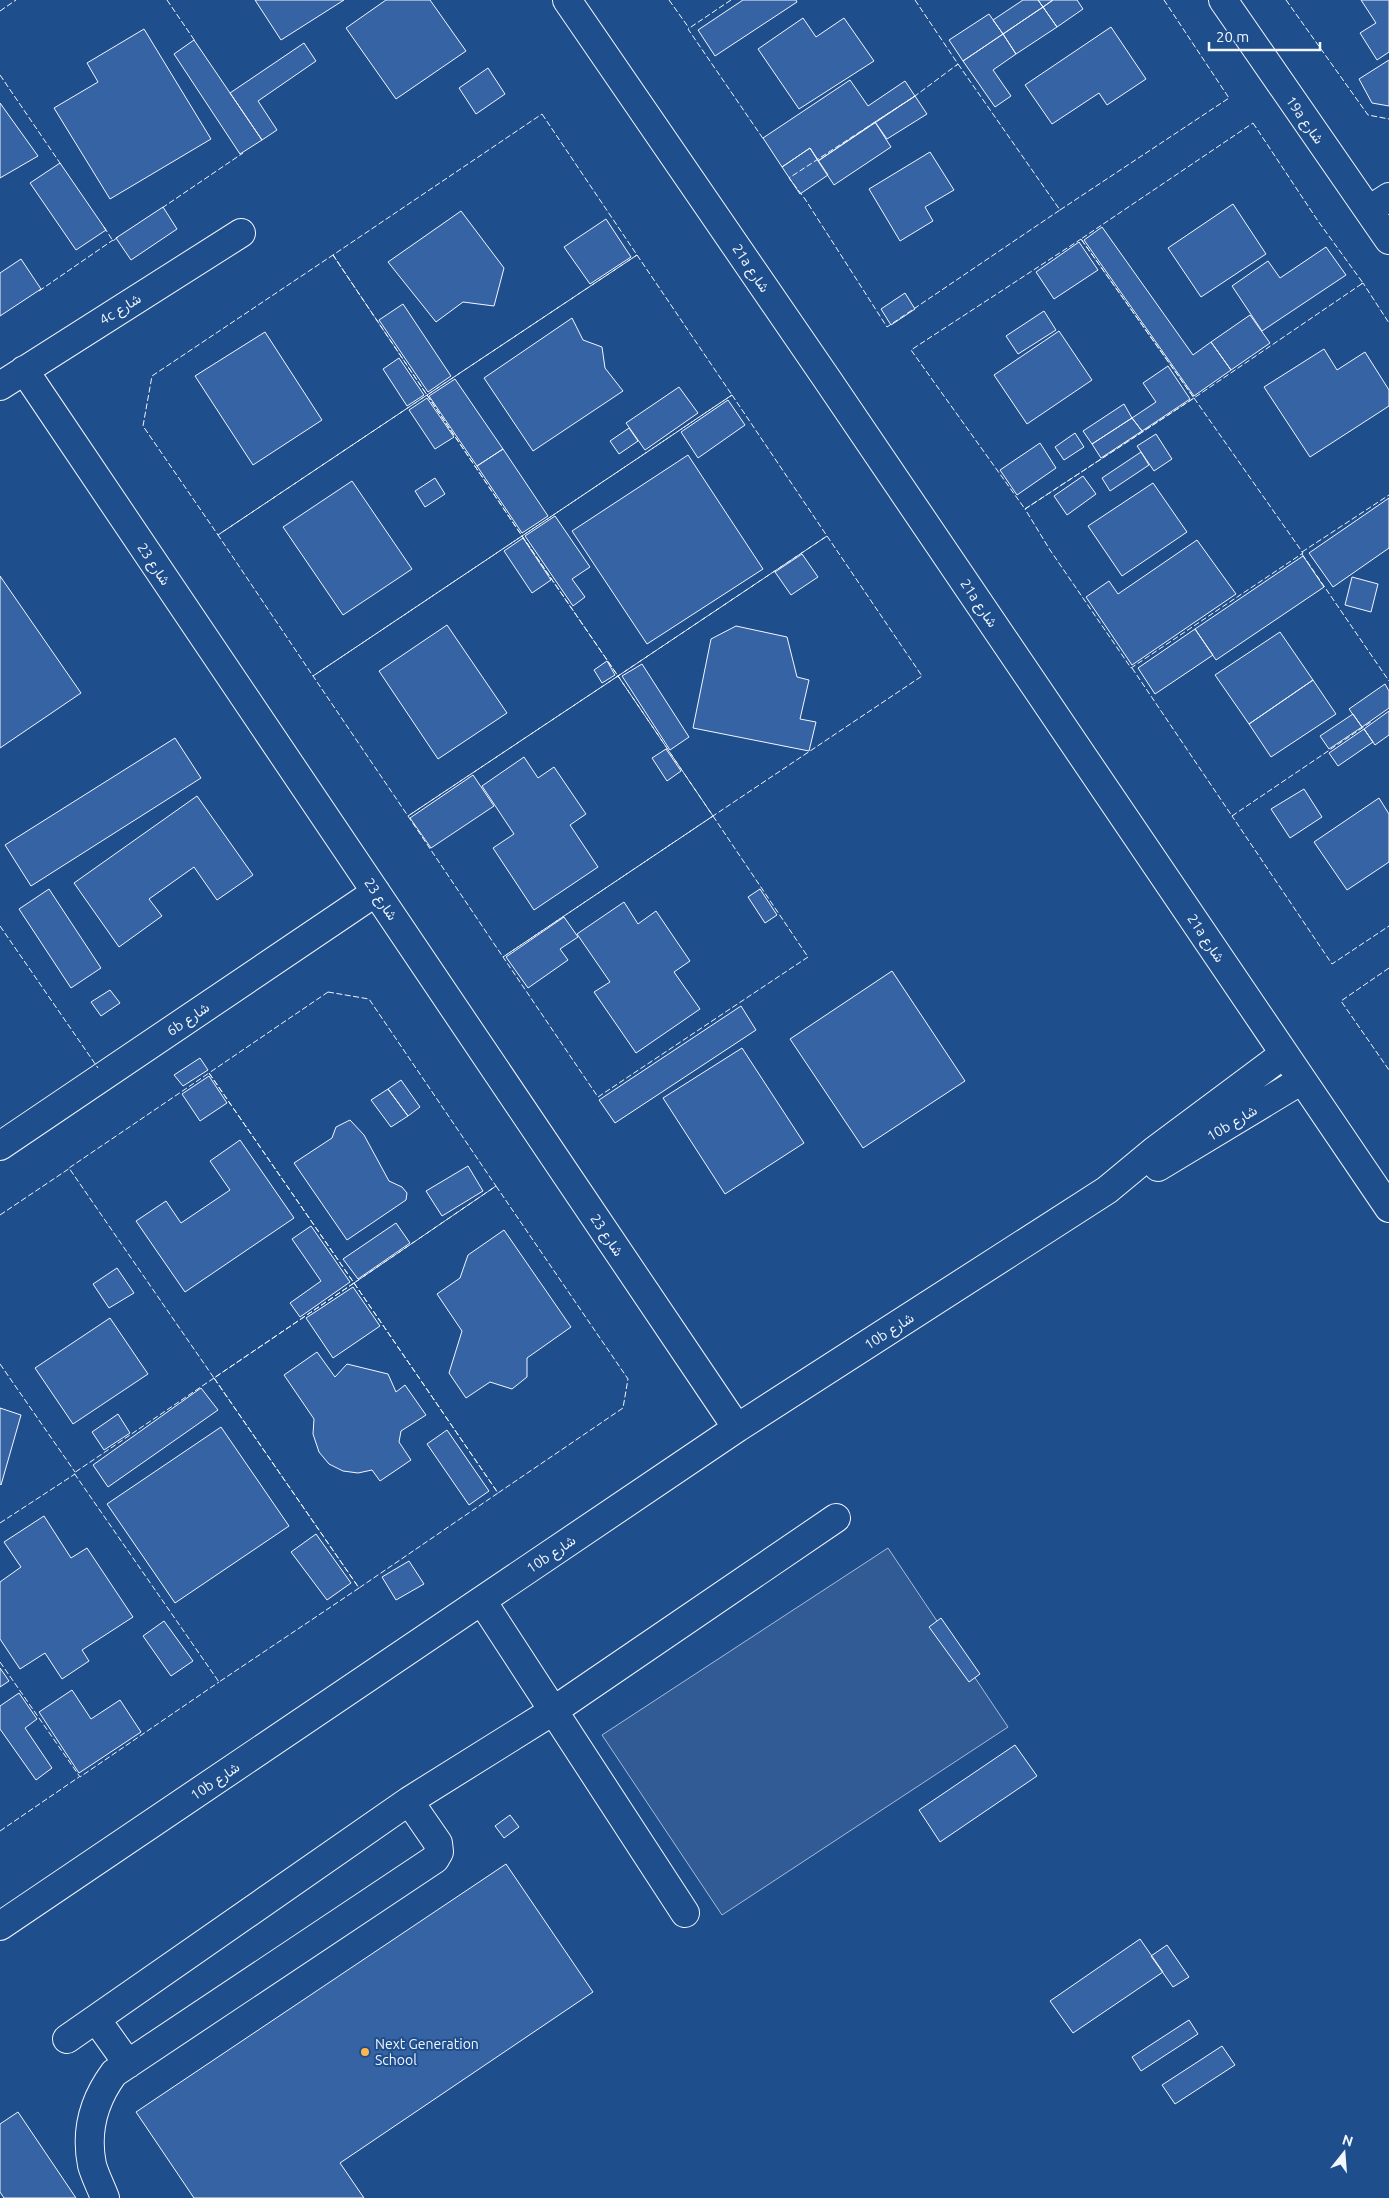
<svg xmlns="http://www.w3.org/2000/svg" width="1389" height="2198" font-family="Ubuntu,Vazirmatn,sans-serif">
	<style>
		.parking { fill: #305b95; stroke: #a8bbd7 }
		.building { fill: #3563a3; stroke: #f2f6ff }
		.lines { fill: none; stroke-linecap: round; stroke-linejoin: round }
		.minor-casing { stroke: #f2f6ff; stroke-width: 30 }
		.minor { stroke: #1f4e8c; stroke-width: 28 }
		.fence { stroke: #f2f6ff; stroke-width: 1; stroke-dasharray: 6 2.5; stroke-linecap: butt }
		.poi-dot { fill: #ffb74d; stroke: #1f4e8c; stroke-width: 2 }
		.labels { text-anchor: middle; stroke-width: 4; stroke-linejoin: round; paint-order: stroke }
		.street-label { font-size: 14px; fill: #f2f6ff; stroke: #1f4e8c }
		.poi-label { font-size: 14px; fill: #f2f6ff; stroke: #1f4e8c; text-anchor: start }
	</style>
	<rect width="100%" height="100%" fill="#1f4e8c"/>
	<!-- parking -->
	<path class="parking" d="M 888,1548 L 1008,1727 L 722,1915 L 602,1735 Z"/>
	<!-- building -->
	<path class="building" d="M 255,0 L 344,0 L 281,40 Z
		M 386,0 L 430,0 L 466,51 L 396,99 L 346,28 Z
		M 743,0 L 796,0 L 797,2 L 715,56 L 698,30 Z
		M 1023,0 L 1038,0 L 1043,7 L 1003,34 L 993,20 Z
		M 1038,0 L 1053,0 L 1043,7 Z
		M 1053,0 L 1077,0 L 1083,9 L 1057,27 L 1043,7 Z
		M 1361,0 L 1389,0 L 1389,52 L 1377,60 L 1360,33 L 1376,23 Z
		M 1043,7 L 1057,27 L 1016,54 L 1003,34 Z
		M 989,14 L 1003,34 L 963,61 L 949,40 Z
		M 803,18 L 816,37 L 844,18 L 874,61 L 799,109 L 758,49 Z
		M 1111,27 L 1146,79 L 1107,105 L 1099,93 L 1052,124 L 1025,85 Z
		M 144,29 L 211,139 L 110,199 L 54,108 L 98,82 L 87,63 Z
		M 1003,34 L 1016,54 L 993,70 L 1011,96 L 995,107 L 963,61 Z
		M 194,40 L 262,140 L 240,154 L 174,54 Z
		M 304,43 L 316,61 L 258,101 L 277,130 L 262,140 L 230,93 Z
		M 1389,60 L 1389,106 L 1372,103 L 1359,79 Z
		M 488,68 L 505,94 L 476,114 L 459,88 Z
		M 850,80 L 868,106 L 905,81 L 915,96 L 818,161 L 810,148 L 782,167 L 763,138 Z
		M 915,96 L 927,114 L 887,139 L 875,122 Z
		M 0,103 L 38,156 L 0,178 Z
		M 875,122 L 891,147 L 834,185 L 818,161 Z
		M 810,148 L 828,175 L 800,194 L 782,167 Z
		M 930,152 L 954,190 L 925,207 L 933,221 L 900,241 L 869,189 Z
		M 60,163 L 106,230 L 76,250 L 30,183 Z
		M 1233,204 L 1266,254 L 1201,297 L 1168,248 Z
		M 163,207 L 177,229 L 131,260 L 116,238 Z
		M 461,211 L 504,268 L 494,306 L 463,302 L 436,322 L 388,262 Z
		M 606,219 L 631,257 L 590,284 L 564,247 Z
		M 1102,227 L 1193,355 L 1211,342 L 1231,370 L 1194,396 L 1084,240 Z
		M 1079,242 L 1098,270 L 1054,299 L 1036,272 Z
		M 1326,247 L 1346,275 L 1262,331 L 1232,286 L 1268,261 L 1280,278 Z
		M 21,259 L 41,289 L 0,316 L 0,273 Z
		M 905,293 L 915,309 L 891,325 L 881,309 Z
		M 403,304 L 451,376 L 428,392 L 379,320 Z
		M 1044,311 L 1056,330 L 1018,354 L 1006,336 Z
		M 1250,315 L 1270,343 L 1231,370 L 1211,342 Z
		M 572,318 L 583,340 L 602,347 L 605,368 L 623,391 L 533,451 L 484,378 Z
		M 1059,331 L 1092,380 L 1027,424 L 994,375 Z
		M 265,332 L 322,420 L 253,465 L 195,376 Z
		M 1324,349 L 1337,370 L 1365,352 L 1389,390 L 1389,406 L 1310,457 L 1264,387 Z
		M 399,358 L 424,395 L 407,406 L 383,369 Z
		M 1168,366 L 1190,399 L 1142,431 L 1132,418 L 1156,402 L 1143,383 Z
		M 455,379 L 503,449 L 477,466 L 429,396 Z
		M 679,387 L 698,413 L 645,450 L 626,423 Z
		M 427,398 L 454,437 L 435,449 L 409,410 Z
		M 728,400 L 745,425 L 698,458 L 681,432 Z
		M 1124,404 L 1132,418 L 1092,444 L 1083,431 Z
		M 1132,418 L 1142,431 L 1101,458 L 1092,444 Z
		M 629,428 L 638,441 L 619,454 L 610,441 Z
		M 1075,433 L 1084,447 L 1064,460 L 1055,447 Z
		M 1156,434 L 1172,459 L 1154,471 L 1137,446 Z
		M 1040,443 L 1056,468 L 1017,495 L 1000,470 Z
		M 503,449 L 548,516 L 522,533 L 477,466 Z
		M 1141,452 L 1149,465 L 1110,491 L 1102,478 Z
		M 688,455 L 763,569 L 647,644 L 572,531 Z
		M 1083,476 L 1096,494 L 1067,515 L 1054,496 Z
		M 435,478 L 445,494 L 425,507 L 415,491 Z
		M 352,481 L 412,569 L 343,615 L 283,527 Z
		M 1153,483 L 1187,532 L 1122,576 L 1088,526 Z
		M 1389,498 L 1389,548 L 1333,587 L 1309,553 Z
		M 555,516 L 590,567 L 572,579 L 585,597 L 573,606 L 525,536 Z
		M 523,538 L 551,580 L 532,593 L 504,551 Z
		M 1197,540 L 1236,594 L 1132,665 L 1086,597 L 1109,581 L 1118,594 Z
		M 802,554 L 818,577 L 791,595 L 775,572 Z
		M 1303,556 L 1324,587 L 1216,660 L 1195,629 Z
		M 0,576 L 81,693 L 0,748 Z
		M 1352,577 L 1378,584 L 1371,612 L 1345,605 Z
		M 447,625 L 507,713 L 438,759 L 379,671 Z
		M 736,626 L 787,637 L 797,677 L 809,680 L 800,719 L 816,722 L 809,751 L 693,728 L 711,639 Z
		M 1195,629 L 1213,655 L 1155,694 L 1138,668 Z
		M 1280,632 L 1313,680 L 1249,724 L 1215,675 Z
		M 607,661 L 615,675 L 602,683 L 594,670 Z
		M 642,664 L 689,737 L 670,750 L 622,676 Z
		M 1313,680 L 1336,714 L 1271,757 L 1249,724 Z
		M 1385,684 L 1389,691 L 1389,708 L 1362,727 L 1349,709 Z
		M 1389,711 L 1389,735 L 1375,745 L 1364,729 Z
		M 1353,714 L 1362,727 L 1329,749 L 1320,736 Z
		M 1364,729 L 1373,742 L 1338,766 L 1329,753 Z
		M 175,738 L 201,778 L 31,886 L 5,845 Z
		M 666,749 L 681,771 L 667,781 L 652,758 Z
		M 524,757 L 538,778 L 554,767 L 586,814 L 570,825 L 598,867 L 534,910 L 493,848 L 514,834 L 482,786 Z
		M 473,775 L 494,806 L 431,848 L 410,818 Z
		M 1304,789 L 1322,817 L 1290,838 L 1271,809 Z
		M 197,796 L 253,875 L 217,900 L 194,867 L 149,899 L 162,916 L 119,947 L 74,883 Z
		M 1379,798 L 1389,814 L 1389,862 L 1347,890 L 1314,842 Z
		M 49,889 L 101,968 L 71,988 L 19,909 Z
		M 760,889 L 777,915 L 765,923 L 748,897 Z
		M 624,902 L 638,924 L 656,911 L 690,961 L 674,972 L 700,1009 L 636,1053 L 594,992 L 610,982 L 577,934 Z
		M 564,917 L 578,937 L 560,949 L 568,960 L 528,988 L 506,957 Z
		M 892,971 L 965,1081 L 863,1148 L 790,1039 Z
		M 110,990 L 120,1003 L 101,1016 L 91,1002 Z
		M 741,1006 L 756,1030 L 615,1123 L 599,1100 Z
		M 742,1048 L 804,1143 L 725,1194 L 663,1098 Z
		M 200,1058 L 208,1070 L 183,1086 L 174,1075 Z
		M 209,1076 L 227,1103 L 200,1121 L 182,1094 Z
		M 401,1080 L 420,1107 L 408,1116 L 388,1089 Z
		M 388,1089 L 408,1116 L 391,1127 L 371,1100 Z
		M 350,1120 L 364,1135 L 389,1181 L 402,1187 L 407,1193 L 406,1200 L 347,1240 L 294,1163 L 332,1138 L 336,1127 Z
		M 240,1140 L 294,1218 L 185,1292 L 136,1221 L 166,1201 L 181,1223 L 230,1190 L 210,1161 Z
		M 468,1166 L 483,1191 L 442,1216 L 426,1191 Z
		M 396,1223 L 410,1243 L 358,1279 L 343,1259 Z
		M 311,1226 L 350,1282 L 300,1317 L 290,1303 L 321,1281 L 292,1239 Z
		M 504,1230 L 571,1327 L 527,1358 L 527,1377 L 512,1389 L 490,1382 L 466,1398 L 449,1373 L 462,1331 L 437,1294 L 460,1278 L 468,1255 Z
		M 117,1268 L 134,1293 L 109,1308 L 93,1284 Z
		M 353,1287 L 380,1326 L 333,1358 L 306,1318 Z
		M 110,1318 L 148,1374 L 73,1424 L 35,1368 Z
		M 317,1352 L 335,1377 L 347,1364 L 388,1374 L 396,1392 L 405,1385 L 426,1415 L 401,1431 L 399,1442 L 411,1460 L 380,1481 L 372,1470 L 358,1473 L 343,1471 L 329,1464 L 319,1452 L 313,1434 L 314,1419 L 284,1375 Z
		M 201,1388 L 218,1410 L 108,1487 L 93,1465 Z
		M 0,1408 L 21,1415 L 1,1485 L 0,1484 Z
		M 118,1414 L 130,1433 L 104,1450 L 92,1432 Z
		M 221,1427 L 289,1526 L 175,1603 L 107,1504 Z
		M 447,1430 L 489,1491 L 469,1505 L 427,1444 Z
		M 44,1516 L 71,1558 L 87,1548 L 133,1617 L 82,1650 L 89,1661 L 62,1679 L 45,1653 L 20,1669 L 0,1639 L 0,1582 L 21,1567 L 4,1542 Z
		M 316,1534 L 351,1583 L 327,1600 L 291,1552 Z
		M 409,1561 L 424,1584 L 396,1600 L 382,1577 Z
		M 941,1618 L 980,1674 L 969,1682 L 929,1627 Z
		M 164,1621 L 193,1661 L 171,1676 L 143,1636 Z
		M 0,1668 L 9,1681 L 0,1687 Z
		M 72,1690 L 91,1719 L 120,1700 L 141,1732 L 79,1773 L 39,1712 Z
		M 19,1693 L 37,1719 L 25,1728 L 52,1768 L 36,1780 L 0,1729 L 0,1706 Z
		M 1015,1745 L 1037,1776 L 940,1842 L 919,1810 Z
		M 510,1815 L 519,1827 L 504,1838 L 495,1826 Z
		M 506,1864 L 593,1992 L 340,2163 L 364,2198 L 194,2198 L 136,2112 Z
		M 1140,1939 L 1163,1972 L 1073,2033 L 1050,2001 Z
		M 1167,1945 L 1189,1977 L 1173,1987 L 1151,1956 Z
		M 1189,2020 L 1198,2034 L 1141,2071 L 1132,2057 Z
		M 1222,2046 L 1235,2065 L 1175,2104 L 1162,2085 Z
		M 18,2112 L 76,2198 L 4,2198 L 0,2192 L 0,2124 Z"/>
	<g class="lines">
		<!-- minor casing -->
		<g class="minor-casing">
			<path id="minor" d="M 567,0 L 827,379 L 1389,1208
				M 1223,0 L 1389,240
				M 1369,210 L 1389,197
				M 24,370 L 737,1428
				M 0,386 L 241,233
				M 0,1146 L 376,892
				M 1158,1167 L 1302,1080
				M 482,1601 L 685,1913
				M 0,1926 L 737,1428 L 1107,1190 L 1154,1151 L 1284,1054
				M 96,2019 L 128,2064
				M 67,2039 L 409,1801 L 553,1711 L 836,1518
				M 105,2198 C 101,2187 95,2176 92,2165 C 85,2130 94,2100 114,2073 L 435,1859 L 439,1852 L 438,1843 L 409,1801"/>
		</g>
		<!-- minor -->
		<use href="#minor" class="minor"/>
		<!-- fence -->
		<path class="fence" d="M 167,0 L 195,41
			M 669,0 L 689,28
			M 731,0 L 688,29 L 764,140
			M 915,0 L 958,64 L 956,66
			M 1286,0 L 1368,115 L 1389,119
			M 0,11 L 16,0
			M 958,64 L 1060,210 L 887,327 L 805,199 L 789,178 L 915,96 Z
			M 0,75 L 62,166
			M 542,114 L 637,255 L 427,395 L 333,255 Z
			M 1253,123 L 1318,221 L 1363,283 L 1194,398 L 1081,239 Z
			M 162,208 L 243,153
			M 1060,210 L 1229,98 L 1164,0
			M 104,227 L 113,241 L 118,237
			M 1081,239 L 1194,398 L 1025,509 L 911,350 Z
			M 333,255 L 427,395 L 218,535 L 143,426 L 152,376 Z
			M 637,255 L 732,395 L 522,536 L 427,395 Z
			M 1361,284 L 1363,283 L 1389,323
			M 39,291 L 113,240
			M 427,395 L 522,536 L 313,676 L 218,535 Z
			M 732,395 L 827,536 L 618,676 L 522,536 Z
			M 1194,398 L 1303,553 L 1131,668 L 1050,550 L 1025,509 Z
			M 522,536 L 618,676 L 408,816 L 313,676 Z
			M 827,536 L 922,676 L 713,816 L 618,676 Z
			M 1302,552 L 1389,495
			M 1302,554 L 1389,681
			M 1132,668 L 1232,816 L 1371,722
			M 618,676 L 713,816 L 503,957 L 408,816 Z
			M 1233,815 L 1232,816 L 1332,964 L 1389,926
			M 713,816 L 808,957 L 598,1097 L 503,957 Z
			M 0,926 L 98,1068
			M 1389,968 L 1341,1001 L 1389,1070
			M 328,992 L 369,999 L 496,1186 L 354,1283 L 209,1073 Z
			M 209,1073 L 354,1283 L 214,1378 L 69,1168 Z
			M 496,1186 L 628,1379 L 623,1408 L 498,1493 L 354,1283 Z
			M 0,1215 L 70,1168
			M 354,1283 L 498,1493 L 359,1588 L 214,1378 Z
			M 0,1364 L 75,1472
			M 214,1378 L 359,1588 L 219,1682 L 74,1473 Z
			M 0,1523 L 75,1474
			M 0,1662 L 80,1777 L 219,1682
			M 0,1831 L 79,1777"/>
	</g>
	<!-- markers -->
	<circle class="poi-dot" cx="365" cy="2052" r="5"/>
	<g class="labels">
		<!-- street labels -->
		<g class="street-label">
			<text transform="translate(1305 120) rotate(55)" y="5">19a شارع</text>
			<text transform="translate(751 268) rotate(56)" y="5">21a شارع</text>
			<text transform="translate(120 309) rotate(-32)" y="5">4c شارع</text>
			<text transform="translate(154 564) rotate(56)" y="5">شارع 23</text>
			<text transform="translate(979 603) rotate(56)" y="5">21a شارع</text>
			<text transform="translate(381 899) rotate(56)" y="5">شارع 23</text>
			<text transform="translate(1206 938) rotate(56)" y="5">21a شارع</text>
			<text transform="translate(188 1019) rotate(-34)" y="5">6b شارع</text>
			<text transform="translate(1232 1123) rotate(-31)" y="5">10b شارع</text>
			<text transform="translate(607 1235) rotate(56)" y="5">شارع 23</text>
			<text transform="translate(889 1331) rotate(-33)" y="5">10b شارع</text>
			<text transform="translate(551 1554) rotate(-34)" y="5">10b شارع</text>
			<text transform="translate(215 1781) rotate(-34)" y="5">10b شارع</text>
		</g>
		<!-- poi labels -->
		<g class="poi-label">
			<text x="375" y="2049">Next Generation<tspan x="375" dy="16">School</tspan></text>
		</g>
	</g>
	<!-- north arrow -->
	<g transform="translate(1344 2153) rotate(17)" stroke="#1f4e8c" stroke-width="4" paint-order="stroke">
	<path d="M0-4L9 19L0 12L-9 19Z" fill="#f2f6ff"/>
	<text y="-8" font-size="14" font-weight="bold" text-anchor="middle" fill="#f2f6ff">N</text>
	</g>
	<!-- scale -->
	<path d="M1209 42v8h111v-8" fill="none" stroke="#f2f6ff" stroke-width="2.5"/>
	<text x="1216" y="42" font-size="15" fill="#f2f6ff" stroke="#1f4e8c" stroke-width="4" paint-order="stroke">20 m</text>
</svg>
